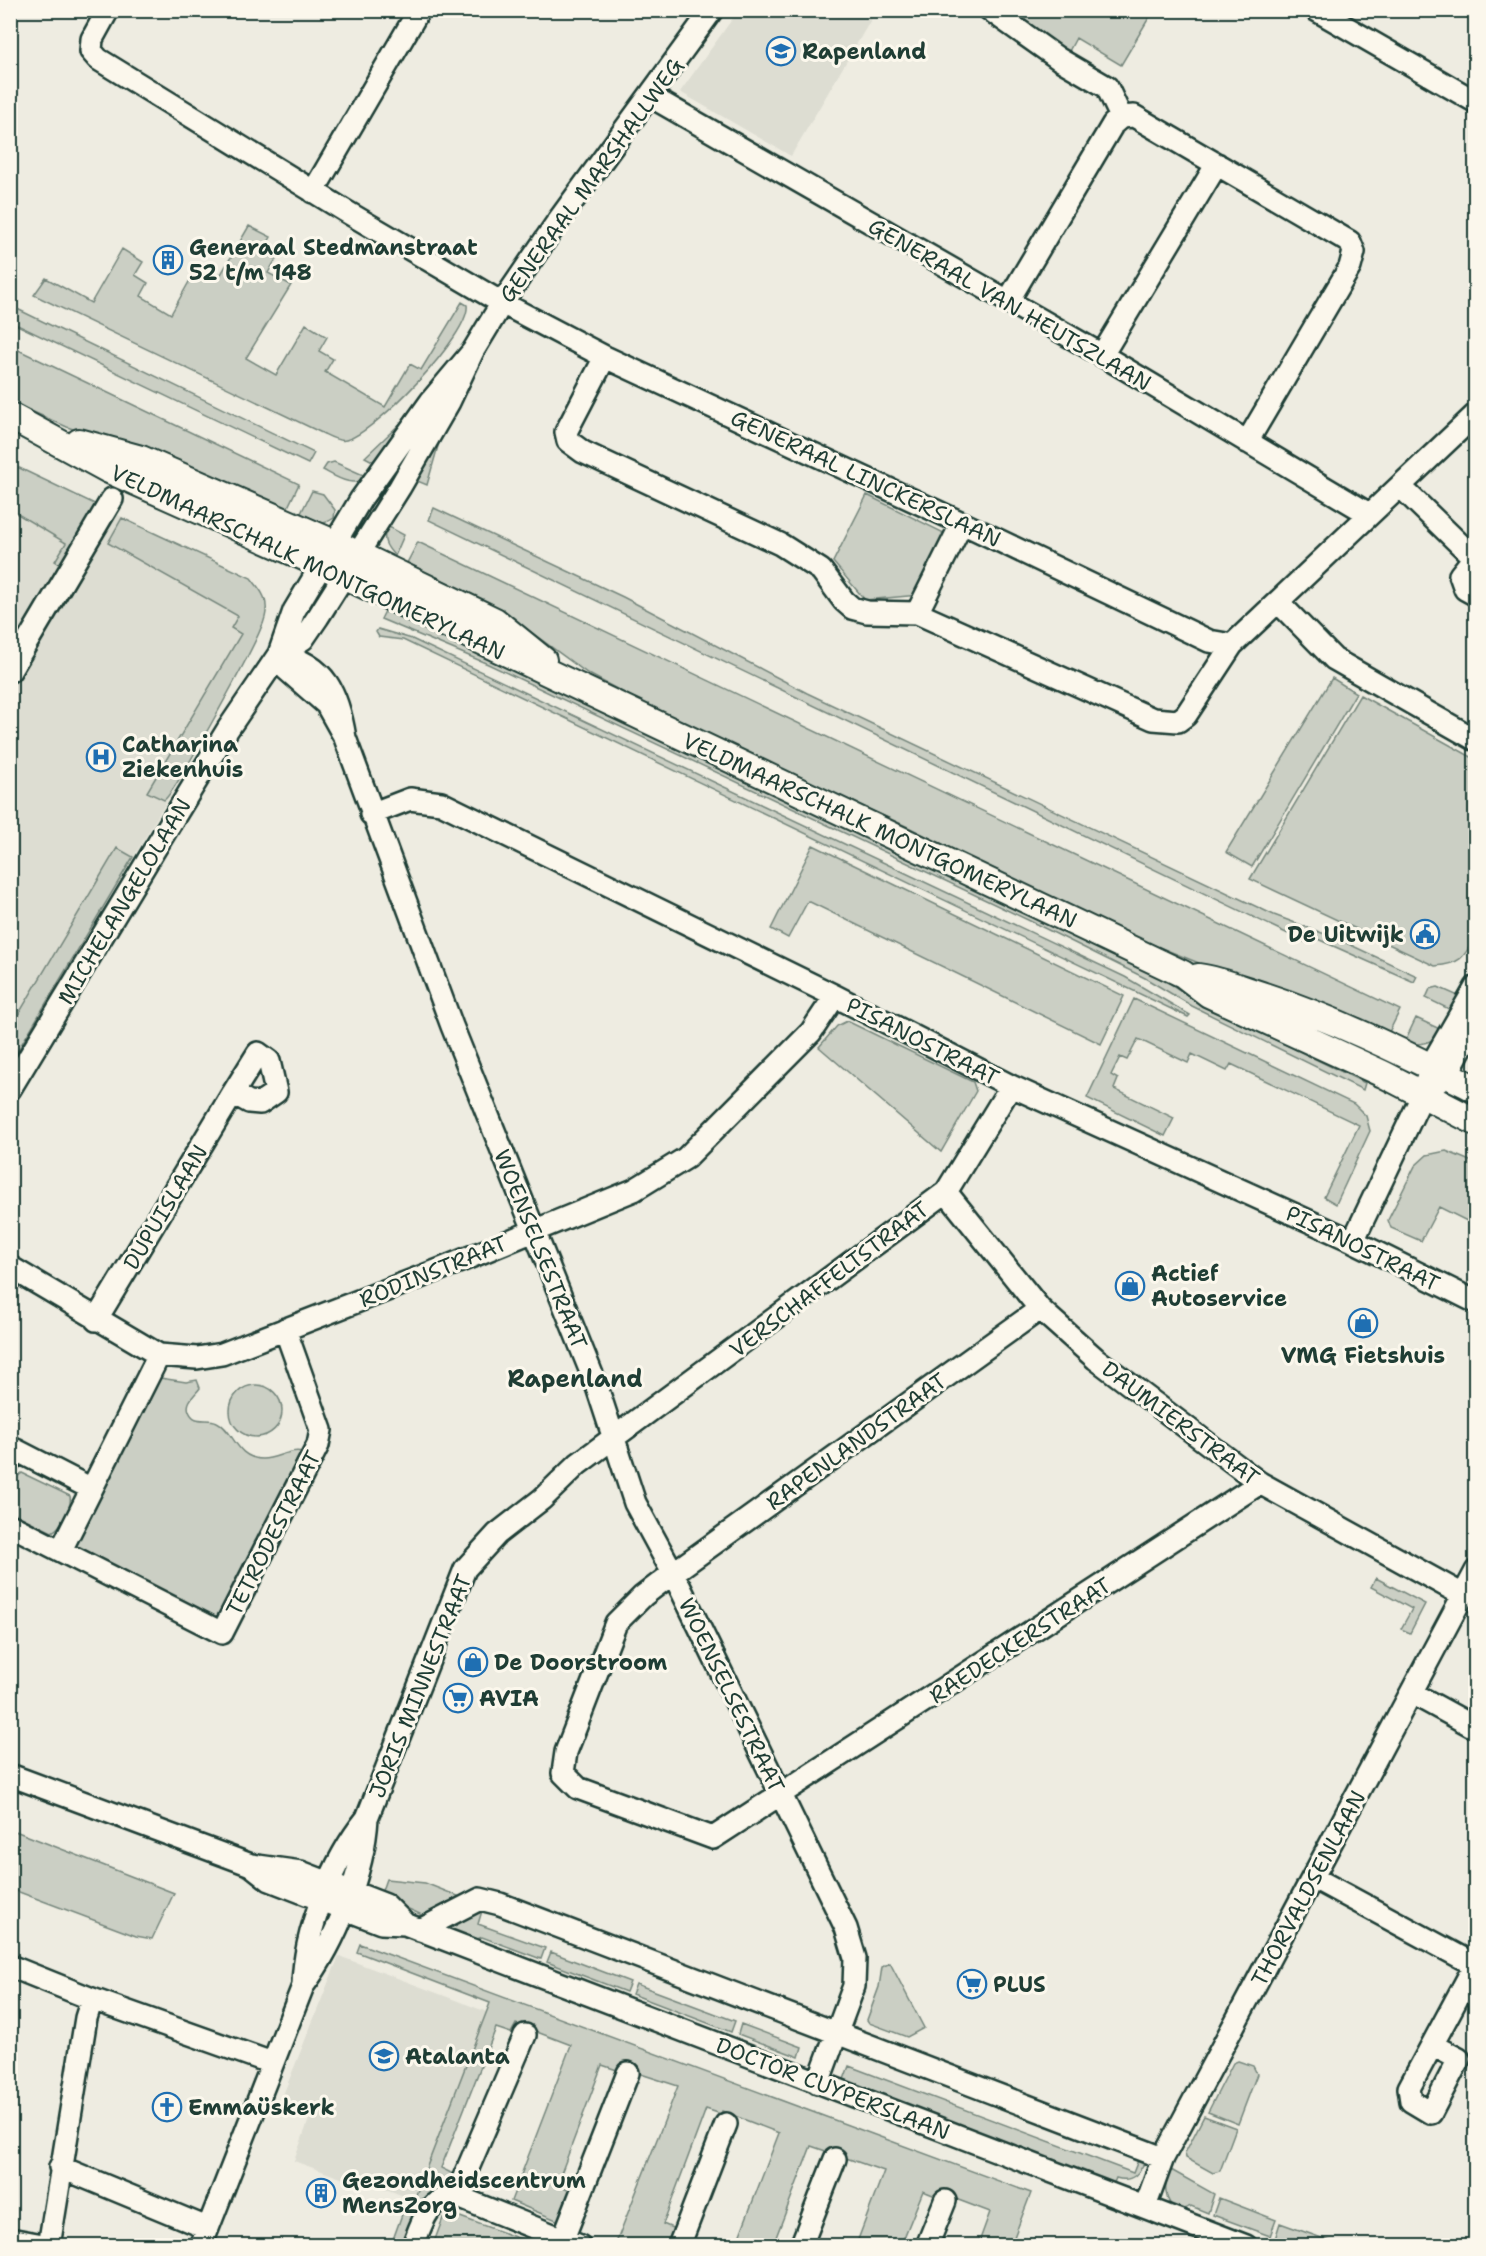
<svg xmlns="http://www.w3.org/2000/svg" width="1486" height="2256" font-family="'Shantell Sans',sans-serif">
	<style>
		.built { fill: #ddddd2 }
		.green { fill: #cbcfc4; stroke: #75867c; stroke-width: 1.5 }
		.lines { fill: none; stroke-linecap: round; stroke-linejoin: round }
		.minor-casing { stroke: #1f3d34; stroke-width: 26 }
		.major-casing { stroke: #1f3d34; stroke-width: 30 }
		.minor { stroke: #fbf7ec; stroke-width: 21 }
		.major { stroke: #fbf7ec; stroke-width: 26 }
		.labels { text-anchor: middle; stroke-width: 6; stroke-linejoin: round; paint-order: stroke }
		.poi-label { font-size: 22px; font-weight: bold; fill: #1f3d34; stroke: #fbf7ec; text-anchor: start }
		.street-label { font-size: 22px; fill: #1f3d34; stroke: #fbf7ec }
		.neighbourhood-label { font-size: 24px; font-weight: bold; fill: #1f3d34; stroke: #fbf7ec }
	</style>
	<rect width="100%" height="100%" fill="#eeece1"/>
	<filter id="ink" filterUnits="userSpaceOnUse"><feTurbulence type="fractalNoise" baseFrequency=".0167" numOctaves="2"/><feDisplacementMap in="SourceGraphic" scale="12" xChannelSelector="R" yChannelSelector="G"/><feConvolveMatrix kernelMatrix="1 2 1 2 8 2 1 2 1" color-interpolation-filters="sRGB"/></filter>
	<g filter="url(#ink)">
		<!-- built -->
		<path class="built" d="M 738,11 L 876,11 L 791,156 L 680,92 Z
			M 11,464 L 251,578 L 263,595 L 266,606 L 262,626 L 246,661 L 183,774 L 11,1062 Z
			M 339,1956 L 487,2012 L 414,2200 L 365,2181 L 363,2186 L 294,2161 L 312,2111 L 281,2100 Z"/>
		<!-- green -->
		<path class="green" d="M 1000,11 L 1153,11 L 1121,65 L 1076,38 L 1068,53 Z
			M 249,226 L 271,237 L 263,251 L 276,259 L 268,273 L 291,285 L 246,358 L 276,375 L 306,324 L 327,337 L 319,351 L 333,359 L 325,372 L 385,407 L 410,364 L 421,370 L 462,302 L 467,305 C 471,334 374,434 346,440 C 339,442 330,437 324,434 L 34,295 L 46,278 L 91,303 L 122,249 L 143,262 L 135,275 L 148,283 L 141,296 L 171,314 L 199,264 L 220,276 Z
			M 11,306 L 314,453 L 308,464 L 11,322 Z
			M 10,346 L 299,484 L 285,513 L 118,444 L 67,427 L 11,402 Z
			M 408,416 L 378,464 L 365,457 Z
			M 442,432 L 427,485 L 415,480 Z
			M 334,462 L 370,478 C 351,487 340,479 323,470 L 327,464 Z
			M 11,464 L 97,505 L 61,565 L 55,561 L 66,543 L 11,510 Z
			M 312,491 L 323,494 L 335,510 L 334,518 C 321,527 313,524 299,517 Z
			M 867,495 L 948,535 L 919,595 L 865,600 L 833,562 Z
			M 434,508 L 623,597 L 807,693 L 1274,915 L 1338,939 L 1417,976 L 1414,982 L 1313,937 L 1307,943 L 429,520 Z
			M 122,518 L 251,578 C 257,586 266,595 266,606 C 267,612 264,623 261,628 C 253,649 174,795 164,800 L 147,792 L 241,634 L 231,628 L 238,616 L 108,543 Z
			M 387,526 L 404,535 L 395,556 C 385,546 382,539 387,526 Z
			M 418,542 L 1400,1010 L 1386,1038 L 1109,927 L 908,827 L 678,722 L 587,673 L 491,603 L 407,563 Z
			M 386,609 L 1139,963 L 1201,1004 L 1365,1083 L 1363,1090 L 1192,1006 L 1145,978 L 1030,921 L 488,664 L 381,619 Z
			M 378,629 L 412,639 L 1125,977 L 1190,1015 L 1188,1017 L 403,640 L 379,637 L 376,632 Z
			M 1332,678 L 1356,693 L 1252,867 L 1226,852 Z
			M 1360,695 L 1475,759 L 1475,937 C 1464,958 1460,964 1435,966 L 1250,879 Z
			M 813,845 L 1124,996 L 1101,1044 L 808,901 L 788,938 L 771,929 Z
			M 117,848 L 133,857 L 11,1062 L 11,1027 Z
			M 1438,987 L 1463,998 L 1455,1012 L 1426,998 L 1430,989 Z
			M 1134,999 L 1354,1104 L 1366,1116 L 1370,1131 L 1336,1204 L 1324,1197 L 1359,1125 L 1231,1064 L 1227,1071 L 1192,1054 L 1188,1063 L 1138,1039 L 1127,1060 L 1120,1057 L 1111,1075 L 1118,1079 L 1114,1089 L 1174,1118 L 1165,1136 L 1087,1098 Z
			M 1416,1018 L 1444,1031 C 1431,1043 1422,1046 1404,1043 Z
			M 847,1021 L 973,1082 L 976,1091 L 941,1152 L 819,1047 L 837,1026 Z
			M 1446,1151 L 1475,1163 L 1475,1225 L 1439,1207 L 1421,1241 L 1391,1228 L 1388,1220 L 1415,1166 L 1427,1155 Z
			M 160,1378 L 186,1382 L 197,1380 L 200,1388 C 195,1395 185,1402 189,1411 C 194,1425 207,1417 217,1422 C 234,1430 235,1458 262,1459 C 279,1459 289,1447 307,1453 L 220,1622 L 75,1546 Z
			M230 1411a26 26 0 1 1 52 0a26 26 0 1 1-52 0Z
			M 22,1473 L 70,1496 C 72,1506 62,1527 52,1532 L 11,1512 C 10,1498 8,1481 22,1473 Z
			M 1376,1578 L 1425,1604 L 1410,1633 L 1401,1629 L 1412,1609 L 1371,1587 Z
			M 10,1829 L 174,1893 L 152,1939 L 136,1936 L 11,1889 Z
			M 386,1879 L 425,1883 L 463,1898 L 424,1916 L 380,1896 Z
			M 477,1909 L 482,1911 L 478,1924 L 545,1948 L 541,1959 L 482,1937 L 470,1942 L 440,1928 Z
			M 360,1944 L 1031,2193 L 1011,2245 L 978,2245 L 990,2212 L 940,2193 L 938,2197 L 923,2191 L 901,2245 L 856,2245 L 884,2171 L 811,2146 L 773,2245 L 736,2245 L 779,2133 L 722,2111 L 721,2114 L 706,2109 L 663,2224 L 677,2230 L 672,2245 L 623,2245 L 616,2243 L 678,2086 L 619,2067 L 617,2070 L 602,2065 L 557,2184 L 572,2191 L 559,2221 L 511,2201 L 571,2045 L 516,2024 L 511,2033 L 496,2028 L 441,2168 L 455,2175 L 453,2183 L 435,2192 L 410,2245 L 391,2245 L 404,2209 L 414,2200 L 490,2003 L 357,1952 Z
			M 551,1952 L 630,1982 L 626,1992 L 547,1962 Z
			M 890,1963 L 924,2028 L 907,2037 L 869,2023 L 867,2020 L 879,1987 L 882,1967 Z
			M 636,1984 L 735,2021 L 731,2032 L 632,1994 Z
			M 741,2024 L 802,2047 L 799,2057 L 738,2034 Z
			M 1238,2061 L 1253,2066 L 1257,2074 L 1238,2124 L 1208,2112 L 1233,2063 Z
			M 849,2066 L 1133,2173 L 1139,2158 L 1146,2160 C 1139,2173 1133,2183 1116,2178 L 1113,2185 L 843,2082 Z
			M 1204,2116 L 1236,2128 L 1220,2171 L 1213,2173 L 1186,2158 L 1185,2153 Z
			M 1171,2170 L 1214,2194 L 1208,2213 L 1191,2206 L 1179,2211 C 1163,2203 1163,2183 1171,2170 Z
			M 1219,2198 L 1276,2220 L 1270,2236 L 1213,2215 Z
			M 452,2214 L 537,2245 L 433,2245 L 443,2218 Z
			M 1280,2223 L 1341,2245 L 1293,2245 L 1275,2239 Z"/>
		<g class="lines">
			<!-- minor casing -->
			<g class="minor-casing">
				<path id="minor" d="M 108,10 L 92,39 L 91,51 L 98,59 L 347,212 L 502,303 L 605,357 L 977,530 L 1209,641 L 1232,645
					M 990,10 L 1059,59 L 1107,87 L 1121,117
					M 1316,10 L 1476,102
					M 650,96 L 1095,351 L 1369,514
					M 313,192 L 419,10
					M 1008,301 L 1113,124 L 1121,117 L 1134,116 L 1350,242 L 1354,252 L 1350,267 L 1247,442
					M 1102,355 L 1217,164
					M 605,357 L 566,432 L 568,441 L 583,452 L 780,544 L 821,570 L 844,601 L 852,608 L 867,612 L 917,613 L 1153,719 L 1178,721 L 1186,715 L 1232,645 L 1476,414
					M 1400,486 L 1473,557
					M 1476,555 L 1460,575 L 1465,589 L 1476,595
					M 1278,602 L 1334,659 L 1476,740
					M 917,613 L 962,523
					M 279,654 L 303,639 L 318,617 L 400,487 L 449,402 L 473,351 L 502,303 L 558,221 L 712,10
					M 279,654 C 326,664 338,694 345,738 L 326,704 L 286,669 Z
					M 10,671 L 112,499
					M 345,738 L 452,1026 L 597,1387 L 635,1503 L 673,1573 L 846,1928 L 855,1958 L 854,1986 L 818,2083
					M 371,814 L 410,799 L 441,803 L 835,996 L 1011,1086 L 1353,1241 L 1476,1302
					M 258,1053 L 269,1061 L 276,1092 L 260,1103 L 249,1102 L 233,1093 Z
					M 1435,1084 L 1447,1075 L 1476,1019
					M 10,1089 L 162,837 L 228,729 L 279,654 L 294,611 L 361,499 L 431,401 L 473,351
					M 946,1192 L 1040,1309 L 1096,1359 L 1260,1483 L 1463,1595
					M 1353,1241 L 1423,1094 L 1430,1067 L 1476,987
					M 10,1267 L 159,1355 L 197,1358 L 222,1354 L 441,1269 L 634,1190 L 686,1158 L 811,1032 L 835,996
					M 1040,1309 L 673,1573 L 643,1596 L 616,1623 L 566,1752 L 563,1773 L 578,1788 L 713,1838 L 1260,1483
					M 96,1320 L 233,1093
					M 10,1460 L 16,1450 L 90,1488
					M 10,1525 L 222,1633 L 318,1445 L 321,1430 L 285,1329
					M 61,1550 L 159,1355
					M 1412,1693 L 1476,1728
					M 10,1775 L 251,1865 L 301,1872 L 386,1905 L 405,1924
					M 251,1865 L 270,1880 L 301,1892 L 381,1923 L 405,1924 L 1246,2246
					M 1314,1878 L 1475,1965 L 1409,2088 L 1411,2101 L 1431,2113 L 1459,2059 L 1432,2045
					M 420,1930 L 480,1899 L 500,1904 L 1163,2158
					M 10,1966 L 92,1999 L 272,2063
					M 303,1986 C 304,1931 333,1860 367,1818
					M 60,2167 L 207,2228
					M 456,2196 L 525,2035
					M 1145,2207 L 1163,2158 L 1476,1571
					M 10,2239 L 48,2246
					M 563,2239 L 628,2073
					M 49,2246 L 86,2018 L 92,1999
					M 201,2246 L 303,1986 C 336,1942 364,1872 367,1818 L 465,1569 L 497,1534 L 542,1499 L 578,1464 L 946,1192 L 1011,1086
					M 413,2246 C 422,2222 428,2198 456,2196 L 580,2246
					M 679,2246 L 726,2124
					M 801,2246 L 835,2159
					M 927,2246 L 945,2201"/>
			</g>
			<!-- major casing -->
			<g class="major-casing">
				<path id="major" d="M 10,416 L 109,470 L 322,565 L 1183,974 L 1209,994 L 1383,1074 L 1476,1122
					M 79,442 L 141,459 L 336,544 L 495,621 L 543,660
					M 1198,977 C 1221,980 1242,989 1264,996 C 1338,1020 1407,1055 1476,1089"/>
			</g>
			<!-- minor -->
			<use href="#minor" class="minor"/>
			<!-- major -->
			<use href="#major" class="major"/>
		</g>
	</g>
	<!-- icons -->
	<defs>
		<g id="school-ring" transform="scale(1.5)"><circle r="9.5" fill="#fbf7ec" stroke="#1f6fb2" stroke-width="1.5"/><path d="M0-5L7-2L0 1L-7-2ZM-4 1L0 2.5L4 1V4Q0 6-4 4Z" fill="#1f6fb2"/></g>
		<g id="building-ring" transform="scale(1.5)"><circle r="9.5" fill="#fbf7ec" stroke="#1f6fb2" stroke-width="1.5"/><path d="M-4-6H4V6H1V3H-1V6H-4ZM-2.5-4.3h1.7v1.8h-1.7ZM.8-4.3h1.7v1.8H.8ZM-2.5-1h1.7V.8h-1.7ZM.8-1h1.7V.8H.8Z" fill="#1f6fb2"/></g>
		<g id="hospital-ring" transform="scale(1.5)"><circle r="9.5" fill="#fbf7ec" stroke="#1f6fb2" stroke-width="1.5"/><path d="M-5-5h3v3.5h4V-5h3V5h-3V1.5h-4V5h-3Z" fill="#1f6fb2"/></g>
		<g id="civic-ring" transform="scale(1.5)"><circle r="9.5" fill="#fbf7ec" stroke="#1f6fb2" stroke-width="1.5"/><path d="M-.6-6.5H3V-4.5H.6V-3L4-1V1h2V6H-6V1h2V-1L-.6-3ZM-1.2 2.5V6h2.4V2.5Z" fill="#1f6fb2"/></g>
		<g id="shop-ring" transform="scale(1.5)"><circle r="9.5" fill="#fbf7ec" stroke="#1f6fb2" stroke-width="1.5"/><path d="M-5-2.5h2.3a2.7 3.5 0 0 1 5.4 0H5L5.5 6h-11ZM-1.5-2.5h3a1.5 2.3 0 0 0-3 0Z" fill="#1f6fb2"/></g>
		<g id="supermarket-ring" transform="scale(1.5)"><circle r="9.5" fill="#fbf7ec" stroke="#1f6fb2" stroke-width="1.5"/><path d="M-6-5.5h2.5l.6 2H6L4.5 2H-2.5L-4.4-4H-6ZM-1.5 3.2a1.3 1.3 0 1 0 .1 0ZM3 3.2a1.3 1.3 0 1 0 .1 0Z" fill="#1f6fb2"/></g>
		<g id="church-ring" transform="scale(1.5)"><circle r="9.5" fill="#fbf7ec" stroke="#1f6fb2" stroke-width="1.5"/><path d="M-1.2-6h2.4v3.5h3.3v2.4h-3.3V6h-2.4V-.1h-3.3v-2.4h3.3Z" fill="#1f6fb2"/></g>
	</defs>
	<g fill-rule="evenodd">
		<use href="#school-ring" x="781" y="51"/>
		<use href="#building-ring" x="168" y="260"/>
		<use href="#hospital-ring" x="101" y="757"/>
		<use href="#civic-ring" x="1425" y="934"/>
		<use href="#shop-ring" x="1130" y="1286"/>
		<use href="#shop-ring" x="1363" y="1323"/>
		<use href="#shop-ring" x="473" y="1662"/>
		<use href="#supermarket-ring" x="458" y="1698"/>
		<use href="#supermarket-ring" x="972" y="1984"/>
		<use href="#school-ring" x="384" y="2056"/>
		<use href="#church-ring" x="167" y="2107"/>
		<use href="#building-ring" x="321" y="2193"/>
	</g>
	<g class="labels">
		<!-- poi labels -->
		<g class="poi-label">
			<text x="802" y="59">Rapenland</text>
			<text x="189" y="255">Generaal Stedmanstraat<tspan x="189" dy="25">52 t/m 148</tspan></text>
			<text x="122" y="752">Catharina<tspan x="122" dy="25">Ziekenhuis</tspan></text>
			<text x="1404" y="942" text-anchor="end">De Uitwijk</text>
			<text x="1151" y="1281">Actief<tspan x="1151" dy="25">Autoservice</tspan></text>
			<text x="1363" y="1363" text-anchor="middle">VMG Fietshuis</text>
			<text x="494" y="1670">De Doorstroom</text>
			<text x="479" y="1706">AVIA</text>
			<text x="993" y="1992">PLUS</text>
			<text x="405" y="2064">Atalanta</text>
			<text x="188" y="2115">Emmaüskerk</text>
			<text x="342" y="2188">Gezondheidscentrum<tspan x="342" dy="25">MensZorg</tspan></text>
		</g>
		<!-- street labels -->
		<g class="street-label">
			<text transform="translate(591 180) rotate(-54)" y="8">GENERAAL MARSHALLWEG</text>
			<text transform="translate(1010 304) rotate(30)" y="8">GENERAAL VAN HEUTSZLAAN</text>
			<text transform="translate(866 478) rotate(25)" y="8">GENERAAL LINCKERSLAAN</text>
			<text transform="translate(308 562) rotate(25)" y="8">VELDMAARSCHALK MONTGOMERYLAAN</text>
			<text transform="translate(880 830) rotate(25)" y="8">VELDMAARSCHALK MONTGOMERYLAAN</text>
			<text transform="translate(124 901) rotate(-59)" y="8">MICHELANGELOLAAN</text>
			<text transform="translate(923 1041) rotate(27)" y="8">PISANOSTRAAT</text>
			<text transform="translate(165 1207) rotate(-59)" y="8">DUPUISLAAN</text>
			<text transform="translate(1363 1248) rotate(26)" y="8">PISANOSTRAAT</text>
			<text transform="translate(541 1249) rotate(68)" y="8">WOENSELSESTRAAT</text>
			<text transform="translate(433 1271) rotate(-22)" y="8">RODINSTRAAT</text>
			<text transform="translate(829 1279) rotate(-37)" y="8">VERSCHAFFELTSTRAAT</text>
			<text transform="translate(1181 1423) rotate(37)" y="8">DAUMIERSTRAAT</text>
			<text transform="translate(856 1441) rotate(-36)" y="8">RAPENLANDSTRAAT</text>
			<text transform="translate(273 1533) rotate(-63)" y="8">TETRODESTRAAT</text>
			<text transform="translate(1020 1640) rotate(-33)" y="8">RAEDECKERSTRAAT</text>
			<text transform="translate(420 1686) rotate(-68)" y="8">JORIS MINNESTRAAT</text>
			<text transform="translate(732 1695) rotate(64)" y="8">WOENSELSESTRAAT</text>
			<text transform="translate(1308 1888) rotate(-62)" y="8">THORVALDSENLAAN</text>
			<text transform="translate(833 2088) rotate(21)" y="8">DOCTOR CUYPERSLAAN</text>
		</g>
		<!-- neighbourhood labels -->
		<g class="neighbourhood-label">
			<text x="575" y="1387">Rapenland</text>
		</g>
	</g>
	<!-- margin -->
	<rect width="1486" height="2256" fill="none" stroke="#fbf7ec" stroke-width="36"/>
	<rect x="18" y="18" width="1450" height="2220" fill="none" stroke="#1f3d34" stroke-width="2" filter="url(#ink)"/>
</svg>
